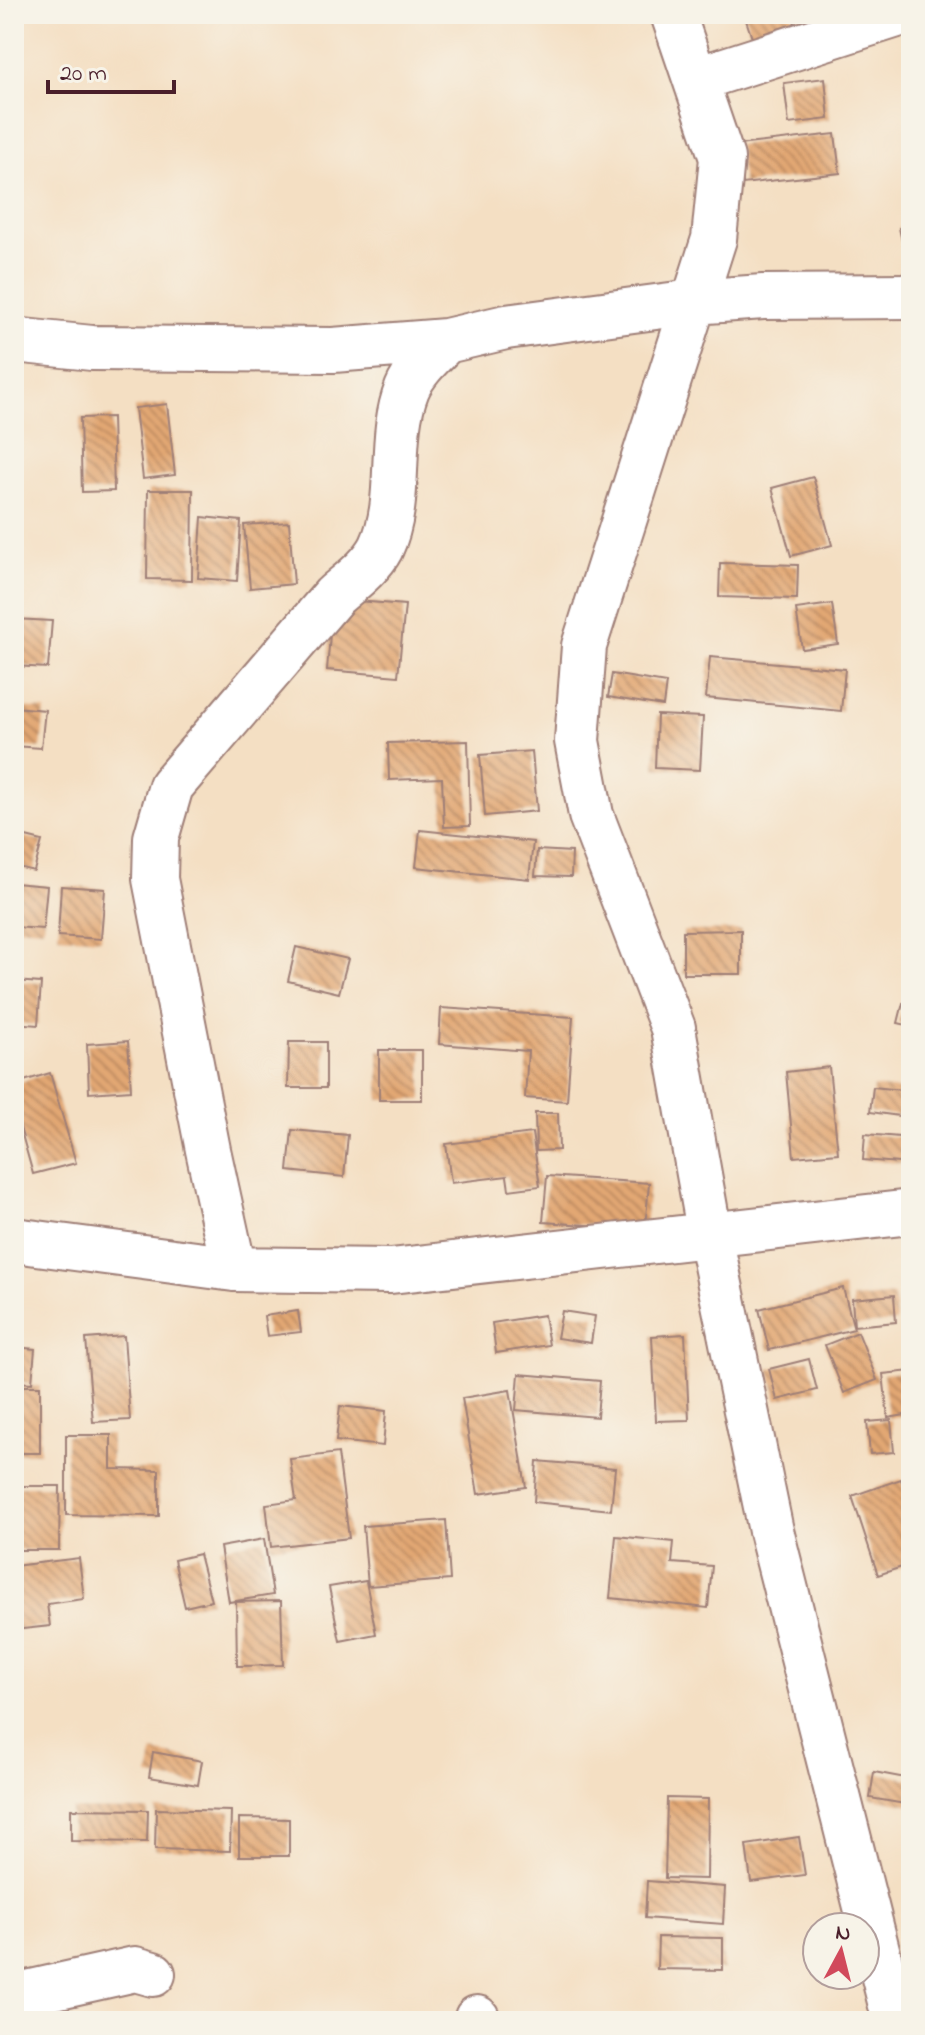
<svg xmlns="http://www.w3.org/2000/svg" width="925" height="2035" font-family="'Indie Flower',sans-serif">
	<style>
		.building { fill: url(#building-back-hatch) }
		.lines { fill: none; stroke-linecap: round; stroke-linejoin: round }
		.street-casing { stroke: #9f7f77; stroke-width: 48 }
		.street { stroke: #fff; stroke-width: 44 }
	</style>
	<defs>
		<pattern id="building-back-hatch" width="6" height="6" patternUnits="userSpaceOnUse" patternTransform="scale(2)"><rect width="6" height="6" fill="#e2a773"/><path d="M-1 5l2 2M0 0l6 6M5-1l2 2" fill="none" stroke="#b9875f"/></pattern>
	</defs>
	<rect width="100%" height="100%" fill="#f7f3e8"/>
	<filter id="ink" filterUnits="userSpaceOnUse"><feTurbulence type="fractalNoise" baseFrequency=".0125" numOctaves="2"/><feDisplacementMap in="SourceGraphic" scale="16" xChannelSelector="R" yChannelSelector="G"/><feConvolveMatrix kernelMatrix="1 2 1 2 8 2 1 2 1" color-interpolation-filters="sRGB"/></filter>
	<filter id="wash" filterUnits="userSpaceOnUse"><feTurbulence type="fractalNoise" baseFrequency=".006" numOctaves="4" result="noise"/><feDisplacementMap in="SourceGraphic" scale="32" xChannelSelector="R" yChannelSelector="G"/><feGaussianBlur stdDeviation="1.8" result="paint"/><feColorMatrix in="noise" values="0 0 0 0 0 0 0 0 0 0 0 0 0 0 0 0 0 1.4 0 .05"/><feComposite in="paint" operator="in"/></filter>
	<g filter="url(#wash)">
		<rect width="100%" height="100%" fill="#f4dfc3"/>
		<g id="blocks">
			<!-- building -->
			<path class="building" d="M 744,14 L 792,14 L 797,30 L 754,44 Z
				M 825,78 L 829,119 L 789,124 L 784,83 Z
				M 835,134 L 840,173 L 743,184 L 738,145 Z
				M 911,225 L 911,262 L 907,263 L 899,228 Z
				M 167,404 L 175,475 L 143,479 L 135,408 Z
				M 112,417 L 114,491 L 82,492 L 80,418 Z
				M 813,477 L 832,545 L 791,556 L 772,488 Z
				M 148,490 L 193,490 L 192,580 L 147,579 Z
				M 202,517 L 241,521 L 237,581 L 198,578 Z
				M 289,522 L 294,584 L 250,588 L 244,525 Z
				M 720,563 L 798,565 L 797,599 L 719,597 Z
				M 333,599 L 405,605 L 398,676 L 327,670 Z
				M 832,604 L 838,644 L 802,649 L 796,609 Z
				M 14,619 L 52,621 L 48,668 L 14,666 Z
				M 710,657 L 845,669 L 841,711 L 706,698 Z
				M 612,674 L 666,683 L 663,706 L 608,697 Z
				M 14,707 L 45,710 L 41,748 L 14,746 Z
				M 657,715 L 703,717 L 700,770 L 655,768 Z
				M 468,741 L 470,826 L 444,827 L 442,778 L 389,780 L 388,743 Z
				M 532,751 L 537,811 L 485,816 L 480,755 Z
				M 420,830 L 533,842 L 529,879 L 416,867 Z
				M 14,834 L 42,841 L 34,871 L 14,866 Z
				M 537,850 L 572,852 L 571,877 L 535,876 Z
				M 14,883 L 47,886 L 43,929 L 14,927 Z
				M 61,886 L 105,889 L 101,939 L 58,936 Z
				M 741,930 L 741,974 L 683,974 L 683,931 Z
				M 296,947 L 348,959 L 339,993 L 288,981 Z
				M 14,981 L 41,983 L 38,1025 L 14,1023 Z
				M 903,1003 L 911,1005 L 911,1026 L 898,1023 Z
				M 441,1008 L 573,1017 L 567,1101 L 525,1098 L 528,1051 L 439,1044 Z
				M 128,1041 L 131,1090 L 89,1093 L 87,1044 Z
				M 289,1042 L 326,1042 L 326,1088 L 288,1088 Z
				M 379,1050 L 422,1050 L 422,1100 L 379,1100 Z
				M 829,1067 L 838,1153 L 794,1157 L 786,1072 Z
				M 50,1073 L 76,1163 L 33,1174 L 14,1106 L 14,1084 Z
				M 873,1087 L 910,1091 L 907,1117 L 870,1112 Z
				M 535,1113 L 558,1113 L 559,1150 L 536,1151 Z
				M 292,1130 L 348,1135 L 344,1177 L 288,1171 Z
				M 532,1133 L 540,1186 L 509,1190 L 507,1176 L 451,1183 L 446,1144 Z
				M 865,1134 L 911,1138 L 911,1164 L 863,1160 Z
				M 547,1176 L 649,1183 L 645,1229 L 543,1222 Z
				M 843,1288 L 854,1329 L 769,1350 L 759,1309 Z
				M 894,1295 L 896,1322 L 854,1326 L 852,1299 Z
				M 298,1311 L 301,1332 L 267,1336 L 264,1316 Z
				M 562,1311 L 595,1316 L 591,1343 L 557,1338 Z
				M 544,1315 L 549,1345 L 496,1353 L 492,1323 Z
				M 858,1332 L 877,1380 L 844,1393 L 825,1345 Z
				M 685,1334 L 689,1420 L 656,1421 L 652,1336 Z
				M 124,1336 L 130,1420 L 93,1422 L 86,1339 Z
				M 14,1347 L 35,1349 L 32,1383 L 14,1382 Z
				M 809,1359 L 817,1390 L 777,1400 L 769,1369 Z
				M 911,1371 L 911,1414 L 888,1418 L 883,1374 Z
				M 519,1374 L 600,1381 L 597,1417 L 516,1410 Z
				M 14,1386 L 40,1386 L 40,1453 L 14,1453 Z
				M 510,1390 L 526,1487 L 478,1494 L 462,1398 Z
				M 340,1406 L 386,1411 L 383,1446 L 336,1441 Z
				M 891,1420 L 894,1452 L 870,1454 L 867,1422 Z
				M 66,1435 L 111,1435 L 111,1469 L 159,1470 L 159,1516 L 66,1515 Z
				M 338,1453 L 349,1538 L 271,1547 L 266,1504 L 296,1500 L 290,1459 Z
				M 537,1461 L 615,1468 L 611,1510 L 534,1502 Z
				M 901,1479 L 911,1510 L 911,1564 L 878,1575 L 852,1496 Z
				M 14,1486 L 60,1486 L 59,1550 L 14,1550 Z
				M 446,1520 L 450,1580 L 368,1586 L 363,1526 Z
				M 616,1536 L 674,1542 L 672,1563 L 712,1566 L 708,1608 L 610,1598 Z
				M 264,1539 L 273,1595 L 229,1602 L 220,1547 Z
				M 199,1554 L 211,1601 L 185,1607 L 174,1560 Z
				M 79,1558 L 84,1599 L 47,1604 L 50,1626 L 14,1630 L 14,1566 Z
				M 366,1581 L 376,1634 L 340,1641 L 329,1587 Z
				M 281,1601 L 283,1665 L 237,1666 L 236,1602 Z
				M 153,1752 L 202,1761 L 198,1785 L 149,1777 Z
				M 874,1772 L 911,1779 L 911,1805 L 870,1798 Z
				M 667,1798 L 708,1799 L 707,1879 L 665,1878 Z
				M 71,1809 L 148,1810 L 147,1842 L 71,1841 Z
				M 156,1809 L 231,1811 L 230,1851 L 155,1849 Z
				M 239,1818 L 289,1819 L 289,1856 L 239,1856 Z
				M 799,1837 L 805,1875 L 751,1882 L 746,1845 Z
				M 647,1881 L 725,1887 L 723,1924 L 645,1918 Z
				M 658,1937 L 723,1938 L 723,1970 L 657,1969 Z"/>
		</g>
	</g>
	<g filter="url(#ink)">
		<use href="#blocks" fill-opacity="0" stroke="#9f7f77" stroke-width="2"/>
		<g class="lines">
			<!-- street casing -->
			<g class="street-casing">
				<path id="street" d="M 673,14 L 722,158 L 714,239 L 584,646 L 577,741 L 591,815 L 673,1028 L 710,1236 L 771,1531 L 895,2021
					M 697,79 L 900,14
					M 14,340 L 92,348 L 333,350 L 446,341 L 506,327 L 693,302 L 763,297 L 911,296
					M 14,1240 L 234,1269 L 391,1271 L 911,1212
					M 234,1269 L 208,1150 L 155,879 L 156,838 L 171,786 L 334,596 C 350,582 371,567 381,548 C 404,499 387,439 407,389 C 415,370 432,355 446,341
					M 14,1996 L 135,1969 L 153,1974
					M 477,2021 L 477,2018"/>
			</g>
			<!-- street -->
			<use href="#street" class="street"/>
		</g>
	</g>
	<!-- margin -->
	<rect width="925" height="2035" fill="none" stroke="#f7f3e8" stroke-width="48"/>
	<!-- north arrow -->
	<g transform="translate(841 1951) rotate(7)"><circle r="38" fill="#f7f3e8" stroke="#b29e9c" stroke-width="2"/>
	<path d="M0-6L14 30L0 20L-14 30Z" fill="#d1495b"/>
	<text y="-12" font-size="22" font-weight="bold" text-anchor="middle" fill="#4a1f2b">N</text>
	</g>
	<!-- scale -->
	<path d="M48 80v12h126v-12" fill="none" stroke="#4a1f2b" stroke-width="4"/>
	<text x="60" y="80" font-size="24" fill="#4a1f2b" stroke="#f7f3e8" stroke-width="6" paint-order="stroke">20 m</text>
</svg>
